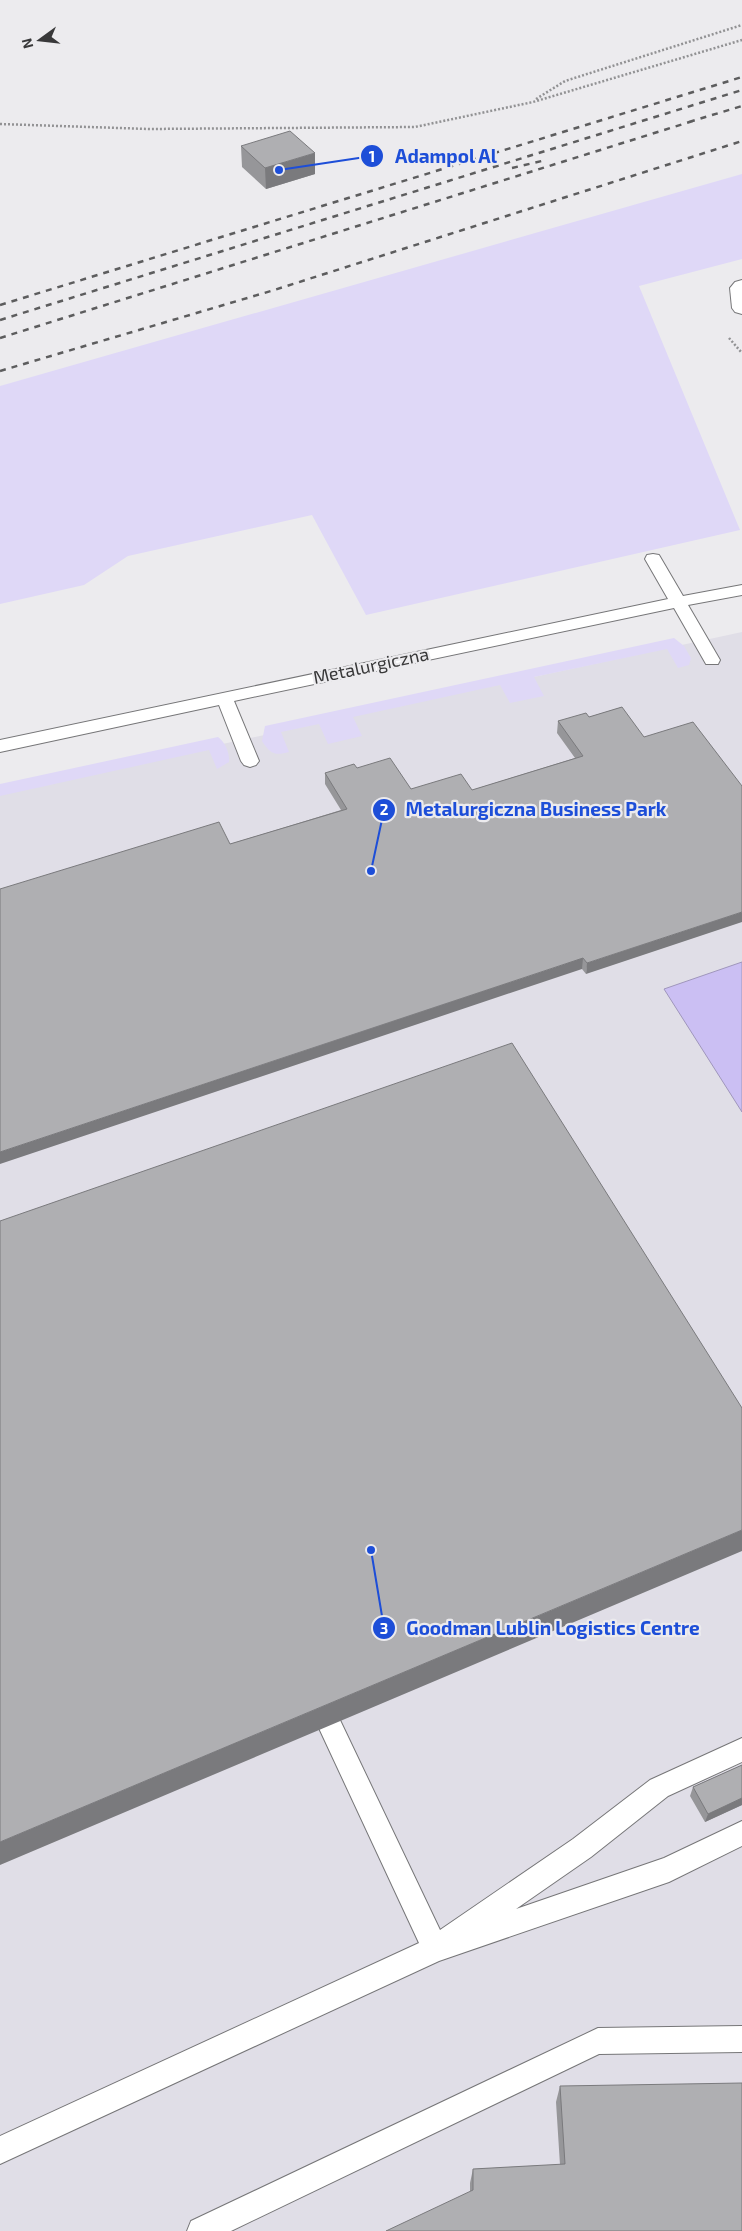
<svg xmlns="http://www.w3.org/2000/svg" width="742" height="2231" font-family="'Exo 2',sans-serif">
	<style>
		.built { fill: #e0dee7 }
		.green { fill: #dfd8f7 }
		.water { fill: #cbbff3; stroke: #9f96bb }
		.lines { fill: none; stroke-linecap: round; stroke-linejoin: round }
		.lane-casing { stroke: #767678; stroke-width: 2 }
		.street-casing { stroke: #767678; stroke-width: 2 }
		.path { stroke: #929294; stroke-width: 2.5; stroke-dasharray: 2 2; stroke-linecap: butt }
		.lane { fill: #fff; fill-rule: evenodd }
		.street { fill: #fff; fill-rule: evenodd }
		.rail { stroke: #5d5d5e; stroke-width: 2.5; stroke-dasharray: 6 6; stroke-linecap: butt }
		.wall { fill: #969699 }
		.shaded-wall { fill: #7a7a7d }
		.building { fill: #afafb2; stroke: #7a7a7d }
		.labels { text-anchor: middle; stroke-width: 4.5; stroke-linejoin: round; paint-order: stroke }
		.street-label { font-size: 18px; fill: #383839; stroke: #ecebee }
		.leader { fill: none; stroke: #1d4ed8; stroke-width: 2 }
		.callout-dot { fill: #1d4ed8; stroke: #ecebee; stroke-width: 2 }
		.mark-label { font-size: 15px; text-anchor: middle; font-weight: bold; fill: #fff }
		.callout-label { font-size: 19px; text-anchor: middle; font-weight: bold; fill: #1d4ed8; stroke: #ecebee; stroke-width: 4.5; stroke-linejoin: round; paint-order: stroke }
	</style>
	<rect width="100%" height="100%" fill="#ecebee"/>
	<!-- built -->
	<path class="built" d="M 742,632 L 742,2231 L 0,2231 L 0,792 Z"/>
	<!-- green -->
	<path class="green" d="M 742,174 L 742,259 L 639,286 L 740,530 L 366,615 L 312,515 L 128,556 L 84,585 L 0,604 L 0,386 Z
		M 674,638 L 684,646 L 691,658 L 689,665 L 678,668 L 667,649 L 534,677 L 544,696 L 510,703 L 500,685 L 353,717 L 362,736 L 328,744 L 319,724 L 281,732 L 289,752 C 275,756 270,754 262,741 L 265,726 Z
		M 218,737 C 225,742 230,753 229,762 L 217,769 L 209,750 L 0,796 L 0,784 Z"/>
	<!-- water -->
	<path class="water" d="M 742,962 L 742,1112 L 664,989 Z"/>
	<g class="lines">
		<!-- lane casing -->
		<g class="lane-casing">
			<path id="lane" d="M 653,554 L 659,555 L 683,596 L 742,585 L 742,595 L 688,605 L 720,660 L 718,664 L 706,664 L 674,608 L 234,701 L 259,761 L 256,765 L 250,767 L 244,765 L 241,761 L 219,705 L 0,752 L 0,740 L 668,599 L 645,559 L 647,555 Z
				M 330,1714 L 339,1718 L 440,1930 L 573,1839 L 650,1780 L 742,1738 L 742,1762 L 668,1796 L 591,1857 L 516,1909 L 664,1858 L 742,1821 L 742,1846 L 669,1882 L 439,1961 L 0,2164 L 0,2136 L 419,1943 L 318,1726 L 321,1718 Z
				M 742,2026 L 742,2052 L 599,2054 L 231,2231 L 187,2231 L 191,2221 L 598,2028 Z"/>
		</g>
		<!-- street casing -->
		<g class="street-casing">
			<path id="street" d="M 742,280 L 742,314 L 735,312 L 732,308 L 730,288 L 735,282 Z"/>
		</g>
		<!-- path -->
		<path class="path" d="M 536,99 L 565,81 L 742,25
			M 0,124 L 149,129 L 415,127 L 533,102 L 742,40
			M 729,338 L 742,353"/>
		<!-- lane -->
		<use href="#lane" class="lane"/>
		<!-- street -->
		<use href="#street" class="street"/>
		<!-- rail -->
		<path class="rail" d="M 689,122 L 742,106
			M 512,168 L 546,160
			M 0,305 L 742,77
			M 0,320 L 742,90
			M 0,338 L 696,120
			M 0,371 L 271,291 L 742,141"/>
	</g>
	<!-- wall -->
	<path class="wall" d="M 241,146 L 315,174 L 266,189 L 242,167 Z
		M 622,707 L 586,974 L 582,969 L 230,844 L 341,810 L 325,784 L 325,773 L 357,768 L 411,789 L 472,790 L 575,758 L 557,733 L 558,721 L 589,717 Z
		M 742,1765 L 742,1805 L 705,1822 L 690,1796 L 693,1787 Z
		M 560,2086 L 742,2231 L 470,2191 L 470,2183 L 473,2169 L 560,2165 L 556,2102 Z"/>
	<!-- shaded-wall -->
	<path class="shaded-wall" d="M 315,153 L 315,174 L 266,189 L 265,168 Z
		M 742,912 L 742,922 L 586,974 L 587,963 Z
		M 583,958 L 582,969 L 0,1164 L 0,1152 Z
		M 742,1530 L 742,1551 L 0,1865 L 0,1842 Z
		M 742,1798 L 742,1805 L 705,1822 L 708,1814 Z"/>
	<!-- building -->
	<path class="building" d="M 290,131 L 315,153 L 265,168 L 241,146 Z
		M 622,707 L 644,737 L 693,722 L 742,786 L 742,912 L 587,963 L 583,958 L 0,1152 L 0,889 L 219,822 L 230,844 L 347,809 L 325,773 L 354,764 L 357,768 L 390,758 L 411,789 L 461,774 L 472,790 L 583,756 L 558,721 L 586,713 L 589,717 Z
		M 512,1043 L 742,1408 L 742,1530 L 0,1842 L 0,1221 Z
		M 742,1765 L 742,1798 L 708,1814 L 693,1787 Z
		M 742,2083 L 742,2231 L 386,2231 L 473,2190 L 473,2169 L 565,2164 L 560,2086 Z"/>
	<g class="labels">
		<!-- street labels -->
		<g class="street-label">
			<text transform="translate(371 666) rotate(-12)" y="6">Metalurgiczna</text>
		</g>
	</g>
	<!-- callouts -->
	<path class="leader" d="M279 170L372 156M371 871L384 810M371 1550L384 1628"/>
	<g class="callout-dot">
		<circle cx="279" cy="170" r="5"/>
		<circle cx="371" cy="871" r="5"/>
		<circle cx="371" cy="1550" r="5"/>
		<circle cx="372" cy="156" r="12"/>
		<circle cx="384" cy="810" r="12"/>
		<circle cx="384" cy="1628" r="12"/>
	</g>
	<g class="mark-label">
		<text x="372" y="162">1</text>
		<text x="384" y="815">2</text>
		<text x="384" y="1634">3</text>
	</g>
	<g class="callout-label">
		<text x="446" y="163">Adampol Al</text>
		<text x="536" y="816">Metalurgiczna Business Park</text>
		<text x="553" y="1635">Goodman Lublin Logistics Centre</text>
	</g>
	<!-- north arrow -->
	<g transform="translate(40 40) rotate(255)" stroke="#ecebee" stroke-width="4" paint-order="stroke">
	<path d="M0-4L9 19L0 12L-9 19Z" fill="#383839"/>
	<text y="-8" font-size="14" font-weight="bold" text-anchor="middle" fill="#383839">N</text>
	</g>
</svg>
